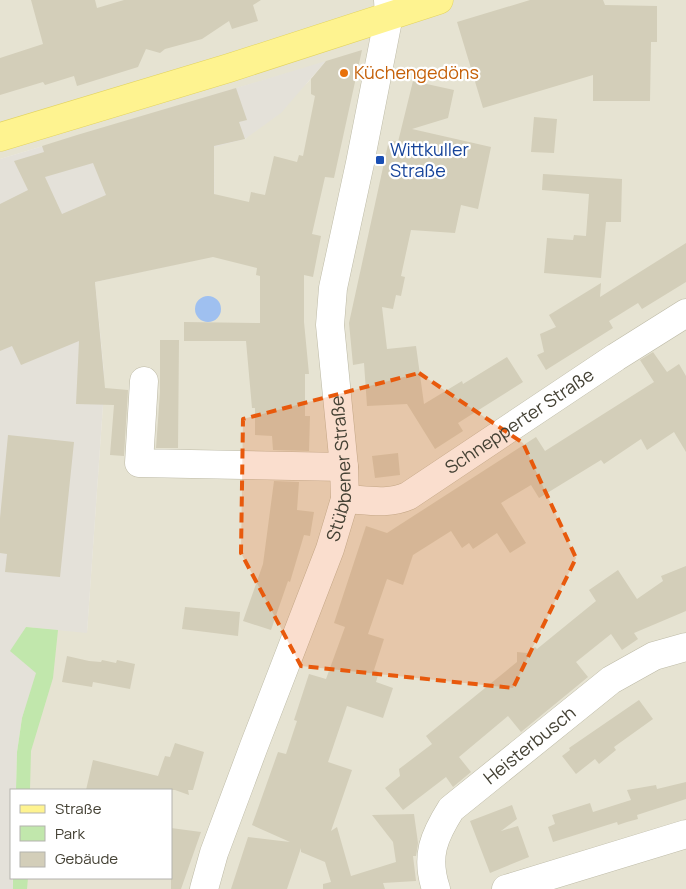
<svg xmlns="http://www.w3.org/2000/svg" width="686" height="889" font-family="Manrope,sans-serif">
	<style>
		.residential { fill: #e6e3d2 }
		.industrial { fill: #e4e1d9 }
		.green { fill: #c1e7ac }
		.water { fill: #9fc0f0 }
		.building { fill: #d3ceb9; fill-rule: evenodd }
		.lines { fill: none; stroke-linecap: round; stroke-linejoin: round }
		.minor-casing { stroke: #bdbaa6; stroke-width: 29 }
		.major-casing { stroke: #e3d460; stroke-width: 29 }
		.minor { stroke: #fff; stroke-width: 28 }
		.major { stroke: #fef390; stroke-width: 28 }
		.marked { fill: #e8590c; fill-opacity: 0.2; stroke: #e8590c; stroke-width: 4; stroke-dasharray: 10 6; stroke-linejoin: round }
		.food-dot { fill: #e8710a; stroke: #fff; stroke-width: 2 }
		.transit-dot { fill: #1a4fb4; stroke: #fff; stroke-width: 2 }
		.labels { text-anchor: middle; stroke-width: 4.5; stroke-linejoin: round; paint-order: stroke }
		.food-label { font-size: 18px; fill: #c56008; stroke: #fff; text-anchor: start }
		.transit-label { font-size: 18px; fill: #164399; stroke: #fff; text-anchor: start }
		.street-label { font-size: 18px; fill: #444134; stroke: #fff }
	</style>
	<rect width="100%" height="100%" fill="#f2f0e4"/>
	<!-- residential -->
	<path class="residential" d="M 0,0 L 686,0 L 686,889 L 13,889 L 13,878 L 171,878 L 171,790 L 16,790 L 22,718 L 36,673 L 10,651 L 26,627 L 87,632 L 103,405 L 104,373 L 95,282 L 214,256 L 214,146 L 245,139 L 308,82 L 325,62 L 0,159 Z"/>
	<!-- industrial -->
	<path class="industrial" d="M 326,61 L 281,113 L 245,139 L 214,147 L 215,256 L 95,282 L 104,373 L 103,405 L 87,633 L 26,627 L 20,637 L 37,673 L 22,718 L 17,752 L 16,790 L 11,790 L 13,889 L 0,889 L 0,159 Z"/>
	<!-- green -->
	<path class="green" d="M 26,627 L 58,630 L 53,678 L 31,751 L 30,790 L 16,790 L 17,752 L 22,718 L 36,673 L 10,651 Z
		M 13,878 L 28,878 L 27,889 L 13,889 Z"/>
	<!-- water -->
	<path class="water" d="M195 309a13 13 0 1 1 26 0a13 13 0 1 1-26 0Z"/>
	<!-- building -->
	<path class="building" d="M 31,0 L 95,0 L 97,8 L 124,0 L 261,0 L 253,5 L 258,21 L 232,29 L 229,21 L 202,39 L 165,49 L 160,53 L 146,49 L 138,67 L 77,86 L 74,76 L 45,85 L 43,82 L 0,95 L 0,58 L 43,44 Z
		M 530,0 L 603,0 L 605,5 L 657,6 L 657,42 L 651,42 L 650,101 L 593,101 L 593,75 L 483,108 L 457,22 Z
		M 362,50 L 334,178 L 325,177 L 312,234 L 321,236 L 313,277 L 304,275 L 304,322 L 309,374 L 305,374 L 305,416 L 310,416 L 309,451 L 273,450 L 272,436 L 255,435 L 255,408 L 252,408 L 246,341 L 184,341 L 184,322 L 260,323 L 260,276 L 256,275 L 257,268 L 213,257 L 95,282 L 105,388 L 128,390 L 124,456 L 110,455 L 114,405 L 76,404 L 79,341 L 21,365 L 12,346 L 0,351 L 0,204 L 28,190 L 14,161 L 44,152 L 42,146 L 77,135 L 236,88 L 247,120 L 239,122 L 245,139 L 214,146 L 214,194 L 249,202 L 251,192 L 265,195 L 274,156 L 297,162 L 299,155 L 303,156 L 315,96 L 311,94 L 311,79 L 326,61 ZM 93,163 L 106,195 L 62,214 L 45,177 Z
		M 413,81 L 454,90 L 448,118 L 412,129 L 491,147 L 478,209 L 461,205 L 455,233 L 411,230 L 401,276 L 405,277 L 401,296 L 396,295 L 393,309 L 382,307 L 387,349 L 416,346 L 424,404 L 462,381 L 463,384 L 507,357 L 523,382 L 458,423 L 463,431 L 435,449 L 407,404 L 367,406 L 364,363 L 353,365 L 349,323 L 389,140 L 398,142 Z
		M 534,117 L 557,119 L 554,153 L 531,152 Z
		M 543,174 L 622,179 L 621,222 L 606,222 L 601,278 L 544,273 L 547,238 L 573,240 L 574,235 L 586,236 L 589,194 L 542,190 Z
		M 686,243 L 686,282 L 642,309 L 638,303 L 609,321 L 613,328 L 546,370 L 537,355 L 544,352 L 540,334 L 556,327 L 549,315 L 601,283 L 600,297 Z
		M 160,340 L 179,340 L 178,448 L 156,448 L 160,392 Z
		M 653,352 L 667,372 L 679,364 L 686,376 L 686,452 L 674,432 L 647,450 L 641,439 L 604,464 L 601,460 L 539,498 L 531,485 L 501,503 L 526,543 L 510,553 L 497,533 L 473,549 L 469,543 L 462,548 L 451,531 L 413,555 L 403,585 L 387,579 L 368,634 L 384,639 L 374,670 L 379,672 L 376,682 L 393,688 L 383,718 L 347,706 L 328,762 L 352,770 L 331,831 L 337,827 L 351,876 L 396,862 L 393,842 L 372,815 L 414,814 L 418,843 L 416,856 L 413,856 L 416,881 L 383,883 L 385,889 L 323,889 L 323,884 L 331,882 L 325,862 L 301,852 L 301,848 L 287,889 L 231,889 L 248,837 L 290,842 L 252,825 L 278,752 L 286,754 L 297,721 L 294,720 L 309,674 L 326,679 L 345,627 L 334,623 L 366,526 L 387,533 L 536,437 L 545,451 L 654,382 L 640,360 Z
		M 8,435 L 74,442 L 60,577 L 5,572 L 7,554 L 0,553 L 0,518 Z
		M 398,453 L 400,475 L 375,478 L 372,456 Z
		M 274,481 L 299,482 L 297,510 L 314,512 L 310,536 L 304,535 L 290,582 L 288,581 L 271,630 L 243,621 L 263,564 Z
		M 686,566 L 686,611 L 634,633 L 638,639 L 622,650 L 611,634 L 576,662 L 588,677 L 521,732 L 508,716 L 459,757 L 471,772 L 453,787 L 446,777 L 403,810 L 385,788 L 400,776 L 399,769 L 432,744 L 426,736 L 517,662 L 517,652 L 527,653 L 535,647 L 537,649 L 596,601 L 589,590 L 618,570 L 637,599 L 663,581 L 661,576 Z
		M 185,607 L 240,612 L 238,636 L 182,629 Z
		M 67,656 L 89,661 L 101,662 L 102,660 L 116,663 L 117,660 L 135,664 L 130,689 L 93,682 L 92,687 L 62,682 Z
		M 639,700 L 653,719 L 614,747 L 616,750 L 599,764 L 595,759 L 576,774 L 562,756 L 570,750 L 569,748 Z
		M 175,743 L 204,752 L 193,790 L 188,790 L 189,795 L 175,790 L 86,790 L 93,760 L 158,776 L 165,756 L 170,757 Z
		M 686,782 L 686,799 L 637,815 L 638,819 L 627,822 L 618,825 L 617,822 L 553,842 L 548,827 L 555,824 L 552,815 L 590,803 L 593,812 L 631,800 L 627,790 L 656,785 L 657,789 Z
		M 512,805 L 517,819 L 501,831 L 518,826 L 529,857 L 490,873 L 470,821 Z
		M 171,828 L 201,832 L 181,889 L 171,889 Z"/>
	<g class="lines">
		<!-- minor casing -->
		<g class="minor-casing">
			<g id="minor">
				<path d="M 144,381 L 139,463 L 344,467"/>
				<path id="s1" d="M 345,499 C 366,500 388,505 408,496 L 616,357 L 686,313"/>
				<path id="s2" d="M 204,889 L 214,853 L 254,746 L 330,549 L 345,499 L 344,467 L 330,325 L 333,288 L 360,163 L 389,15 L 388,0"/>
				<path id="s3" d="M 436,889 C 425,856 434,836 451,809 L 611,680 L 654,656 L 686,647"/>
				<path d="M 506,889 L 686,834"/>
			</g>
		</g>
		<!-- major casing -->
		<g class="major-casing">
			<path id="major" d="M 0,137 L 229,68 L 439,0"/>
		</g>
		<!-- minor -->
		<use href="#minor" class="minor"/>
		<!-- major -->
		<use href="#major" class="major"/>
	</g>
	<!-- marked area -->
	<path class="marked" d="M 419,373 L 523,443 L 576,558 L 513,688 L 301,666 L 241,553 L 243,419 Z"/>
	<!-- markers -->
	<circle class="food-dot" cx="344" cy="73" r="5"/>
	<rect class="transit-dot" x="375" y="155" width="10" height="10" rx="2.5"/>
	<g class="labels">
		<!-- food labels -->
		<g class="food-label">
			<text x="354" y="79">Küchengedöns</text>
		</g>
		<!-- transit labels -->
		<g class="transit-label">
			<text x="390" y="156">Wittkuller<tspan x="390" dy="21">Straße</tspan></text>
		</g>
		<!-- street labels -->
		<g class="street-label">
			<text dy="6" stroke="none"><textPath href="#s1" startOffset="198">Schnepperter Straße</textPath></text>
			<text dy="6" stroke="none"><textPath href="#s2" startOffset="445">Stübbener Straße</textPath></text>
			<text dy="6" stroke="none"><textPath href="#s3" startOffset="186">Heisterbusch</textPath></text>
		</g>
	</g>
	<!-- legend -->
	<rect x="10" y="789" width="162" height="90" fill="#ffffff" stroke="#b4b3ae"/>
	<rect x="20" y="805" width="25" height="8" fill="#fef390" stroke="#b4b3ae"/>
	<text x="55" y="814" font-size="15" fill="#444134">Straße</text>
	<rect x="20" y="826" width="25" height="15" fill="#c1e7ac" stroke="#b4b3ae"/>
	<text x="55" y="839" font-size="15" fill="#444134">Park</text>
	<rect x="20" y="852" width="25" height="15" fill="#d3ceb9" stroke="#b4b3ae"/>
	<text x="55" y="864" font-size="15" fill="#444134">Gebäude</text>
</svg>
